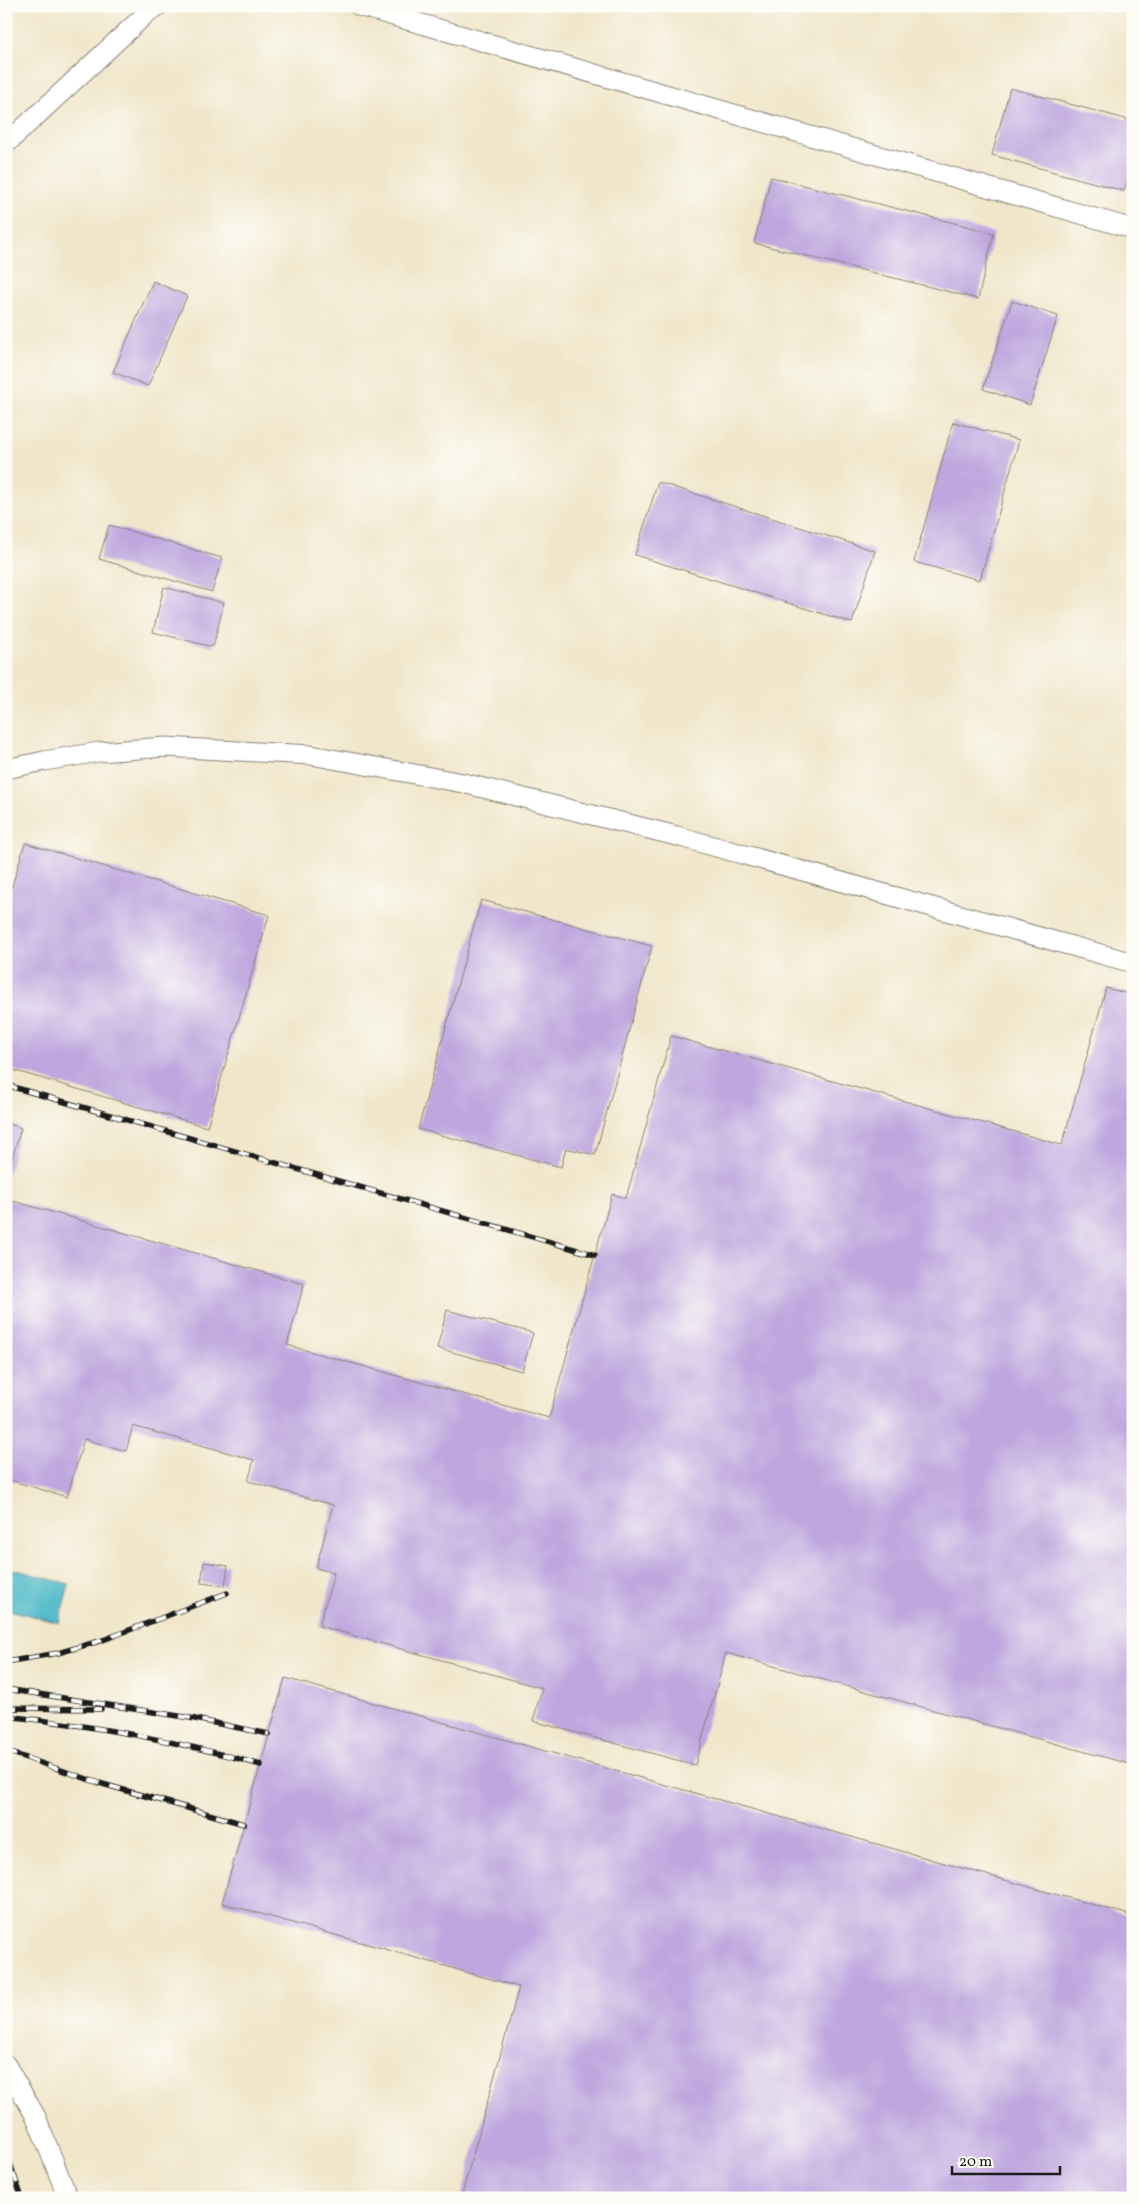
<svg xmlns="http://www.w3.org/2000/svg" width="1139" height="2204" font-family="Vollkorn,serif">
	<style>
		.water { fill: #4cb8c7; stroke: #346a72 }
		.building { fill: #bea6de }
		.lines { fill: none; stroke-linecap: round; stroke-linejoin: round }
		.lane-casing { stroke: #868173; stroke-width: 21 }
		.lane { stroke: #fff; stroke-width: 19 }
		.rail-casing { stroke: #1c1c1c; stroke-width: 5.5 }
		.rail { stroke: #fdfcf7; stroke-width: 4; stroke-dasharray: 11; stroke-linecap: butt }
	</style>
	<rect width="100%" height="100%" fill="#fdfcf7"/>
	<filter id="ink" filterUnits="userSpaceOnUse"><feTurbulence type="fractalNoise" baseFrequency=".02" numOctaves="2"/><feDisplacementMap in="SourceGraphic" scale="10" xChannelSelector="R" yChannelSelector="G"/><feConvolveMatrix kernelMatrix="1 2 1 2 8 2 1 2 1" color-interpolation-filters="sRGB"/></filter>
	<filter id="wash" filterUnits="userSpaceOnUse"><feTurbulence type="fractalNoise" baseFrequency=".0096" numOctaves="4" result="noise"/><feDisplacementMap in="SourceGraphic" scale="20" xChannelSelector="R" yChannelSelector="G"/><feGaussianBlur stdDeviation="1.12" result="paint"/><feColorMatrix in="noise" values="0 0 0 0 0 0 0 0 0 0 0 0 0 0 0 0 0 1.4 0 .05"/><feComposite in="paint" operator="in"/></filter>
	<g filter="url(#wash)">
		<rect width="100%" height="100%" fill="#f0e6ca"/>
		<!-- water -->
		<path class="water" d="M 9,1568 L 69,1584 L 59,1623 L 6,1609 L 6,1577 Z"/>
		<g id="blocks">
			<!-- building -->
			<path class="building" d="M 1010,88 L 1133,121 L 1133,160 L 1124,191 L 992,155 Z
				M 771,177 L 994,233 L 978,299 L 754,243 Z
				M 153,281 L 187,296 L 148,386 L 113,372 Z
				M 1012,301 L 1058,316 L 1030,405 L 983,389 Z
				M 953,422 L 1019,440 L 980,580 L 914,562 Z
				M 658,482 L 875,551 L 852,623 L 635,555 Z
				M 109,525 L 222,558 L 212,592 L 99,559 Z
				M 164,587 L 224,603 L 213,647 L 153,632 Z
				M 25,843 L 269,915 L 207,1127 L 6,1068 L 6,906 Z
				M 481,900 L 652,946 L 595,1155 L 566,1148 L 561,1167 L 418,1129 Z
				M 1106,988 L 1133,995 L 1133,1765 L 726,1653 L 695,1765 L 533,1721 L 542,1688 L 319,1626 L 334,1573 L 316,1568 L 333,1505 L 248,1481 L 254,1460 L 133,1426 L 126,1451 L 84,1439 L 67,1497 L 6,1479 L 6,1199 L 304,1284 L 287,1345 L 549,1418 L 612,1194 L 626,1198 L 671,1036 L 1062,1145 Z
				M 6,1123 L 21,1128 L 7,1177 L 6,1177 Z
				M 447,1310 L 533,1333 L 522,1371 L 437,1348 Z
				M 204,1562 L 228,1566 L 225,1586 L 201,1583 Z
				M 285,1678 L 1133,1916 L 1133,2198 L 461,2198 L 519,1987 L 222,1903 Z"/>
		</g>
	</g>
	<g filter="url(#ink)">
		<use href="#blocks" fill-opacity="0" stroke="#868173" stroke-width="1"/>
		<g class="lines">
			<!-- lane casing -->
			<g class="lane-casing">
				<path id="lane" d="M 359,6 L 1133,229
					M 6,144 L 148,12 L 158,6
					M 6,769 L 44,761 L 99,752 L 165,747 L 311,755 L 463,783 L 677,836 L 1133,963
					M 6,2065 L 36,2117 L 68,2198"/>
			</g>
			<!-- lane -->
			<use href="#lane" class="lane"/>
			<!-- rail casing -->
			<g class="rail-casing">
				<path id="rail" d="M 6,1085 L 595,1255
					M 6,1662 L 58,1653 L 103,1640 L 227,1593
					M 6,1689 L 185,1717 L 269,1734
					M 6,1708 L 101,1709
					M 6,1716 C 96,1726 174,1740 261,1765
					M 6,1751 L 99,1783 L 244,1824
					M 6,2152 L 22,2198"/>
			</g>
			<!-- rail -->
			<use href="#rail" class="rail"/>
		</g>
	</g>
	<!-- margin -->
	<rect width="1139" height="2204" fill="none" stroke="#fdfcf7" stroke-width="25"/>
	<!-- scale -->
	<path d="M952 2166v8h108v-8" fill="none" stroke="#1c1c1c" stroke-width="2.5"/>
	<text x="959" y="2166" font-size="15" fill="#1c1c1c" stroke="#fdfcf7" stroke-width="4" paint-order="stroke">20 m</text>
</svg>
